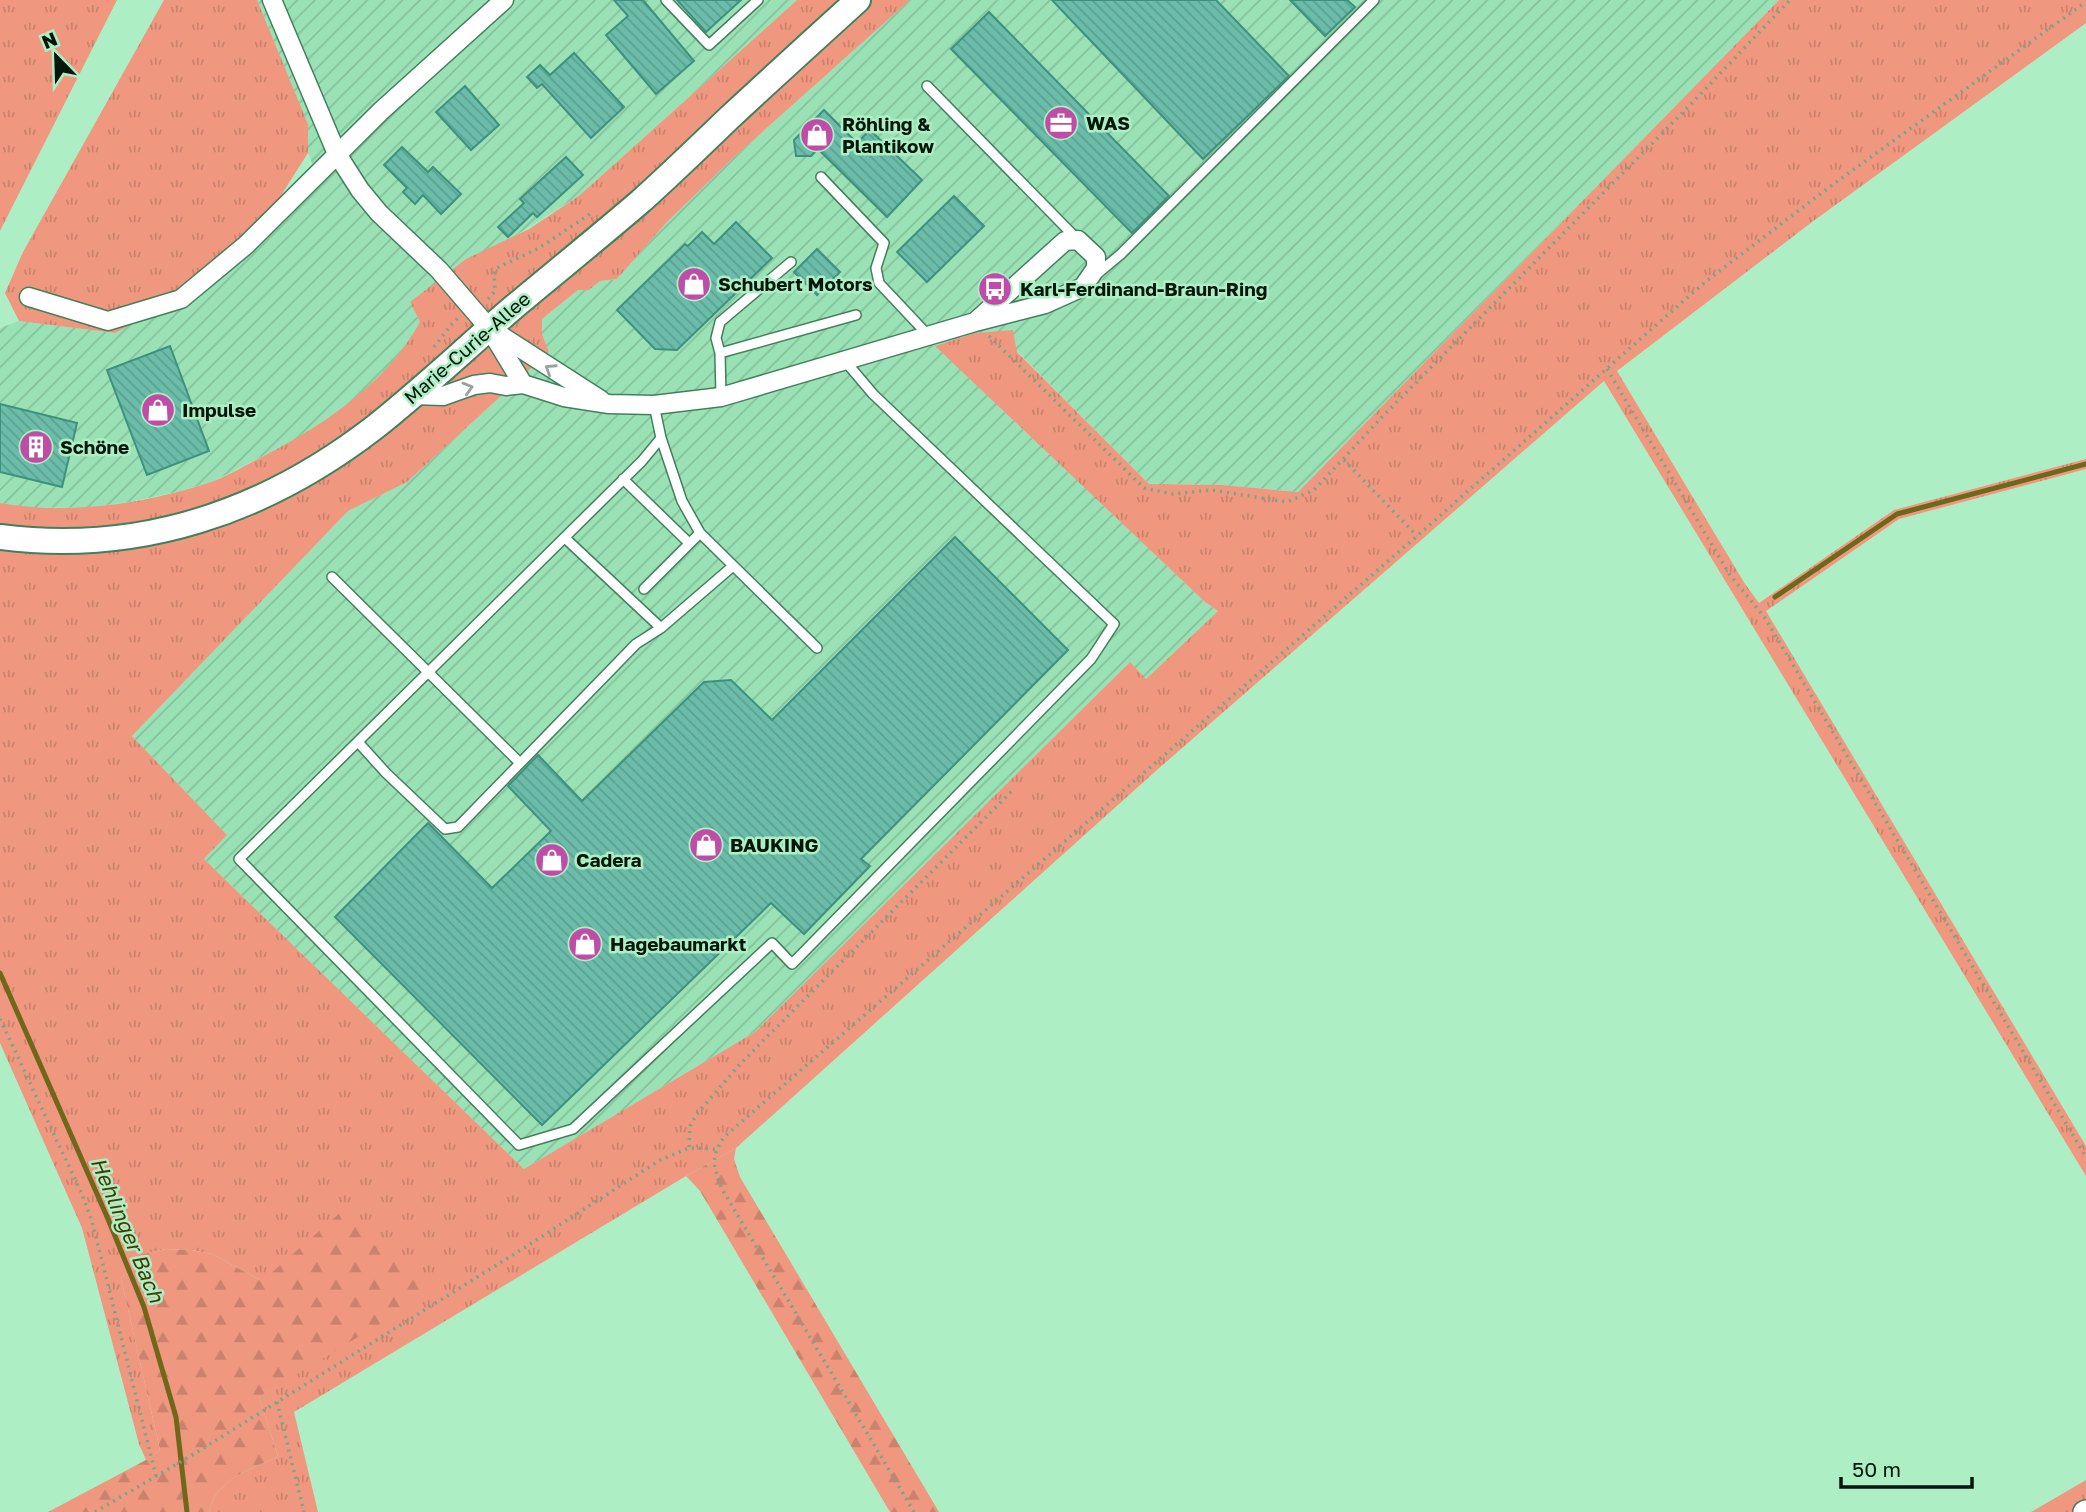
<svg xmlns="http://www.w3.org/2000/svg" width="2086" height="1512" font-family="'Golos Text',sans-serif">
	<style>
		.industrial { fill: url(#industrial-furrows) }
		.grass { fill: url(#grass-tufts) }
		.forest { fill: url(#forest-firs) }
		.lines { fill: none; stroke-linecap: round; stroke-linejoin: round }
		.stream { stroke: #6f671a; stroke-width: 5 }
		.building { fill: url(#building-back-hatch); stroke: #3e917f; stroke-width: 2 }
		.service-casing { stroke: #42805c; stroke-width: 12 }
		.minor-casing { stroke: #42805c; stroke-width: 21 }
		.tertiary-casing { stroke: #42805c; stroke-width: 24 }
		.secondary-casing { stroke: #42805c; stroke-width: 28 }
		.path { stroke: #74a787; stroke-width: 3.5; stroke-dasharray: 2 5; stroke-linecap: butt }
		.service { stroke: #fff; stroke-width: 9 }
		.minor { stroke: #fff; stroke-width: 18 }
		.tertiary { stroke: #fff; stroke-width: 21 }
		.secondary { stroke: #fff; stroke-width: 24 }
		.oneway { stroke: #99a29d }
		.labels { text-anchor: middle; stroke-width: 5; stroke-linejoin: round; paint-order: stroke }
		.poi-label { font-size: 19px; font-weight: bold; fill: #00170a; stroke: #adeec5; text-anchor: start }
		.street-label { font-size: 19px; fill: #00170a; stroke: #adeec5 }
		.water-label { font-size: 21px; font-style: italic; fill: #453a00; stroke: #adeec5 }
	</style>
	<defs>
		<pattern id="industrial-furrows" width="10" height="10" patternUnits="userSpaceOnUse" patternTransform="scale(1.75)"><rect width="10" height="10" fill="#9ae2b6"/><path d="M-1 1l2-2M0 10L10 0M9 11l2-2" fill="none" stroke="#83c19b"/></pattern>
		<pattern id="grass-tufts" width="24" height="20" patternUnits="userSpaceOnUse" patternTransform="scale(1.75)"><rect width="24" height="20" fill="#ef987f"/><path d="M3 7l-1-3M5 7V3M7 7l1-3M15 17l-1-3M17 17v-4M19 17l1-3" fill="none" stroke="#cb826c"/></pattern>
		<pattern id="forest-firs" width="22" height="20" patternUnits="userSpaceOnUse" patternTransform="scale(1.75)"><rect width="22" height="20" fill="#ef987f"/><path d="M5 1l3.5 6h-7zM16 11l3.5 6h-7z" fill="#cb826c"/></pattern>
		<pattern id="building-back-hatch" width="6" height="6" patternUnits="userSpaceOnUse" patternTransform="scale(1.75)"><rect width="6" height="6" fill="#6bbca9"/><path d="M-1 5l2 2M0 0l6 6M5-1l2 2" fill="none" stroke="#5ba190"/></pattern>
	</defs>
	<rect width="100%" height="100%" fill="#adeec5"/>
	<!-- industrial -->
	<path class="industrial" d="M 257,0 L 797,0 L 580,195 L 410,302 L 420,322 L 410,341 L 389,367 L 356,398 L 310,432 L 214,481 L 181,491 L 130,502 L 82,508 L 24,507 L 0,503 L 0,328 L 19,321 L 115,333 L 246,245 L 321,185 L 308,153 L 308,124 Z
		M 910,0 L 1779,0 L 1298,492 L 1222,485 L 1149,484 L 1017,351 L 936,346 L 1205,602 L 1218,611 L 1146,679 L 1129,663 L 755,1032 L 524,1169 L 204,859 L 227,835 L 132,736 L 348,511 L 407,482 L 549,352 L 542,334 L 542,319 L 578,290 L 589,290 L 600,281 L 617,279 L 666,223 L 732,159 Z"/>
	<!-- grass -->
	<path class="grass" d="M 0,0 L 117,0 L 0,231 Z
		M 164,0 L 257,0 L 308,124 L 308,153 L 266,219 L 181,299 L 115,333 L 19,321 L 5,293 L 23,252 Z
		M 797,0 L 910,0 L 732,159 L 666,223 L 617,279 L 600,281 L 589,290 L 578,290 L 542,319 L 542,334 L 549,352 L 407,482 L 348,511 L 132,736 L 227,835 L 204,859 L 524,1169 L 755,1032 L 1130,662 L 1146,679 L 1218,611 L 1205,602 L 935,346 L 975,333 L 1013,330 L 1017,352 L 1149,484 L 1222,485 L 1298,492 L 1779,0 L 2086,0 L 2086,23 L 1812,222 L 1617,371 L 1745,584 L 1759,603 L 1894,510 L 2086,459 L 2086,469 L 1899,519 L 1766,611 L 2086,1146 L 2086,1176 L 1604,381 L 1158,769 L 736,1148 L 686,1176 L 294,1412 L 318,1512 L 209,1512 C 215,1480 252,1468 278,1457 L 259,1397 L 278,1385 L 262,1281 L 212,1254 L 191,1250 L 166,1249 L 144,1254 L 121,1278 L 160,1450 L 146,1460 L 139,1444 L 82,1228 L 0,1043 L 0,503 C 70,515 144,504 211,482 C 226,477 240,468 254,461 C 319,428 384,387 420,322 L 410,302 L 466,259 L 529,229 L 580,195 Z
		M 2086,1480 L 2086,1512 L 2031,1512 Z"/>
	<!-- forest -->
	<path class="forest" d="M 736,1148 L 734,1159 L 740,1177 L 939,1512 L 890,1512 L 700,1191 L 686,1176 Z
		M 342,1211 L 429,1294 L 259,1397 L 278,1457 C 252,1468 215,1480 209,1512 L 48,1512 L 146,1460 L 160,1450 L 121,1278 L 143,1254 L 166,1249 L 191,1250 L 212,1254 L 262,1281 Z"/>
	<g class="lines">
		<!-- stream -->
		<path class="stream" d="M 1775,597 L 1897,514 L 2086,464
			M 0,973 L 108,1219 L 144,1307 L 176,1417 L 187,1512"/>
	</g>
	<!-- building -->
	<path class="building" d="M 614,0 L 643,0 L 694,61 L 656,94 L 606,35 L 628,16 Z
		M 677,0 L 741,0 L 706,32 Z
		M 1052,0 L 1216,0 L 1289,76 L 1203,159 Z
		M 1290,0 L 1347,0 L 1355,7 L 1325,36 Z
		M 989,12 L 1169,196 L 1132,233 L 951,49 Z
		M 574,53 L 624,107 L 591,138 L 542,84 L 537,88 L 527,77 L 540,65 L 550,75 Z
		M 465,86 L 499,125 L 471,150 L 436,112 Z
		M 824,110 L 857,143 L 870,130 L 922,180 L 887,217 L 818,149 L 811,156 L 796,156 L 794,140 Z
		M 402,147 L 428,172 L 433,167 L 461,194 L 441,214 L 423,195 L 415,204 L 403,192 L 407,188 L 384,165 Z
		M 566,157 L 583,175 L 537,217 L 533,213 L 508,237 L 498,227 L 524,203 L 520,199 Z
		M 954,196 L 984,226 L 927,282 L 897,252 Z
		M 736,222 L 772,258 L 677,350 L 655,349 L 617,310 L 685,244 L 688,246 L 702,232 L 714,244 Z
		M 817,249 L 840,272 L 817,295 L 794,272 Z
		M 170,346 L 209,451 L 147,475 L 107,370 Z
		M 0,404 L 77,423 L 62,487 L 0,472 Z
		M 955,537 L 1068,650 L 861,859 L 870,866 L 804,934 L 771,903 L 542,1125 L 335,917 L 428,823 L 492,888 L 551,831 L 508,786 L 538,755 L 582,801 L 704,682 L 731,680 L 772,720 Z"/>
	<g class="lines">
		<!-- service casing -->
		<g class="service-casing">
			<path id="service" d="M 666,0 L 709,45 L 758,0
				M 927,86 L 1077,239
				M 821,177 L 884,243 L 876,268 L 879,283 L 928,335
				M 1097,274 L 1121,254 L 1374,0
				M 720,353 L 856,315
				M 721,397 L 720,353 L 716,338 L 720,322 L 791,262
				M 654,405 L 661,438 L 642,461 L 239,859 L 519,1145 L 573,1129 L 772,943 L 792,964 L 1091,659 L 1114,624 L 873,394 L 845,361
				M 661,438 L 682,501 L 700,533 L 817,648
				M 623,479 L 689,543
				M 565,538 L 661,628
				M 332,577 L 520,763
				M 644,589 L 700,533
				M 358,742 L 386,773 L 445,829 L 458,827 L 636,644 L 661,628 L 733,566"/>
		</g>
		<!-- minor casing -->
		<g class="minor-casing">
			<path id="minor" d="M 272,0 L 337,154 L 360,190 L 379,213 L 439,270 L 489,328 L 523,384
				M 29,297 L 108,321 L 181,299 L 246,245 L 381,111 L 504,0
				M 492,330 L 601,400
				M 413,395 L 443,396 L 474,385 L 490,383 L 506,386 L 523,384 L 564,397 L 609,404 L 654,405 L 721,397 L 975,322 L 1045,304 L 1083,287 L 1096,268 L 1096,257 L 1078,240 L 1065,241 L 975,322"/>
		</g>
		<!-- tertiary casing -->
		<g class="tertiary-casing">
			<path id="tertiary" d="M 2084,1512 L 2086,1511"/>
		</g>
		<!-- secondary casing -->
		<g class="secondary-casing">
			<path id="secondary" d="M 0,537 C 139,555 265,512 375,427 C 423,389 468,346 515,306 C 557,271 599,237 641,201 C 671,174 700,146 729,118 C 772,78 815,39 858,0"/>
		</g>
		<!-- path -->
		<path class="path" d="M 488,299 L 495,291 L 494,273 L 497,268 L 539,248 L 593,212
			M 989,336 L 1144,488 L 1173,494 L 1211,490 L 1287,502 L 1314,490 L 1382,417 L 1692,103 L 1790,0
			M 434,347 L 450,326 L 458,318
			M 1607,369 L 1730,575 L 1765,618 L 2086,1157
			M 1344,460 L 1417,536
			M 0,1019 L 81,1192 L 92,1221 L 156,1476
			M 689,1147 L 690,1126 L 697,1114 L 740,1064 L 1013,790
			M 277,1402 L 304,1512
			M 95,1512 L 194,1454 L 535,1241 L 660,1160 L 689,1148 L 716,1149
			M 914,1512 L 722,1189 C 713,1166 710,1157 725,1136 L 1417,536 L 1705,282 L 1828,188 L 2086,2"/>
		<!-- service -->
		<use href="#service" class="service"/>
		<!-- minor -->
		<use href="#minor" class="minor"/>
		<!-- tertiary -->
		<use href="#tertiary" class="tertiary"/>
		<!-- secondary -->
		<use href="#secondary" class="secondary"/>
	</g>
	<!-- one-way arrows -->
	<defs><path id="oneway-chevron" d="M-2-3.5L2.5 0L-2 3.5" fill="none" stroke-width="1.6" stroke-linecap="round" stroke-linejoin="round" transform="scale(1.75)"/></defs>
	<g class="oneway">
		<use href="#oneway-chevron" transform="translate(550 369) rotate(-147)"/>
		<use href="#oneway-chevron" transform="translate(468 388) rotate(-16)"/>
	</g>
	<!-- icons -->
	<defs>
		<g id="office-disc" transform="scale(1.75)"><circle r="9.5" fill="#bf4ca7" stroke="#adeec5"/><path d="M-6-3h4V-5.5h4V-3h4V5H-6ZM-1-4.5V-3h2v-1.5ZM-6 0V1H6V0Z" fill="#fff"/></g>
		<g id="shop-disc" transform="scale(1.75)"><circle r="9.5" fill="#bf4ca7" stroke="#adeec5"/><path d="M-5-2.5h2.3a2.7 3.5 0 0 1 5.4 0H5L5.5 6h-11ZM-1.5-2.5h3a1.5 2.3 0 0 0-3 0Z" fill="#fff"/></g>
		<g id="bus-disc" transform="scale(1.75)"><circle r="9.5" fill="#bf4ca7" stroke="#adeec5"/><path d="M-5-6H5V4H4V6H2V4H-2V6H-4V4H-5ZM-3.5-4V0h7V-4ZM-3.5 1.2v1.5H-2V1.2ZM2 1.2v1.5H3.5V1.2Z" fill="#fff"/></g>
		<g id="building-disc" transform="scale(1.75)"><circle r="9.5" fill="#bf4ca7" stroke="#adeec5"/><path d="M-4-6H4V6H1V3H-1V6H-4ZM-2.5-4.3h1.7v1.8h-1.7ZM.8-4.3h1.7v1.8H.8ZM-2.5-1h1.7V.8h-1.7ZM.8-1h1.7V.8H.8Z" fill="#fff"/></g>
	</defs>
	<g fill-rule="evenodd">
		<use href="#office-disc" x="1061" y="123"/>
		<use href="#shop-disc" x="817" y="135"/>
		<use href="#shop-disc" x="694" y="284"/>
		<use href="#bus-disc" x="995" y="289"/>
		<use href="#shop-disc" x="158" y="410"/>
		<use href="#building-disc" x="36" y="447"/>
		<use href="#shop-disc" x="706" y="845"/>
		<use href="#shop-disc" x="552" y="860"/>
		<use href="#shop-disc" x="585" y="944"/>
	</g>
	<g class="labels">
		<!-- poi labels -->
		<g class="poi-label">
			<text x="1086" y="130">WAS</text>
			<text x="842" y="131">Röhling &amp;<tspan x="842" dy="22">Plantikow</tspan></text>
			<text x="718" y="291">Schubert Motors</text>
			<text x="1020" y="296">Karl-Ferdinand-Braun-Ring</text>
			<text x="182" y="417">Impulse</text>
			<text x="60" y="454">Schöne</text>
			<text x="730" y="852">BAUKING</text>
			<text x="576" y="867">Cadera</text>
			<text x="610" y="951">Hagebaumarkt</text>
		</g>
		<!-- street labels -->
		<g class="street-label">
			<text transform="translate(467 348) rotate(-41)" y="7">Marie-Curie-Allee</text>
		</g>
		<!-- water labels -->
		<g class="water-label">
			<text transform="translate(127 1230) rotate(67)" y="7">Hehlinger Bach</text>
		</g>
	</g>
	<!-- north arrow -->
	<g transform="translate(56 56) rotate(337)" stroke="#adeec5" stroke-width="5" paint-order="stroke">
	<path d="M0-5L12 26L0 18L-12 26Z" fill="#00170a"/>
	<text y="-10" font-size="19" font-weight="bold" text-anchor="middle" fill="#00170a">N</text>
	</g>
	<!-- scale -->
	<path d="M1841 1477v10h131v-10" fill="none" stroke="#00170a" stroke-width="3.5"/>
	<text x="1852" y="1477" font-size="21" fill="#00170a" stroke="#adeec5" stroke-width="5" paint-order="stroke">50 m</text>
</svg>
